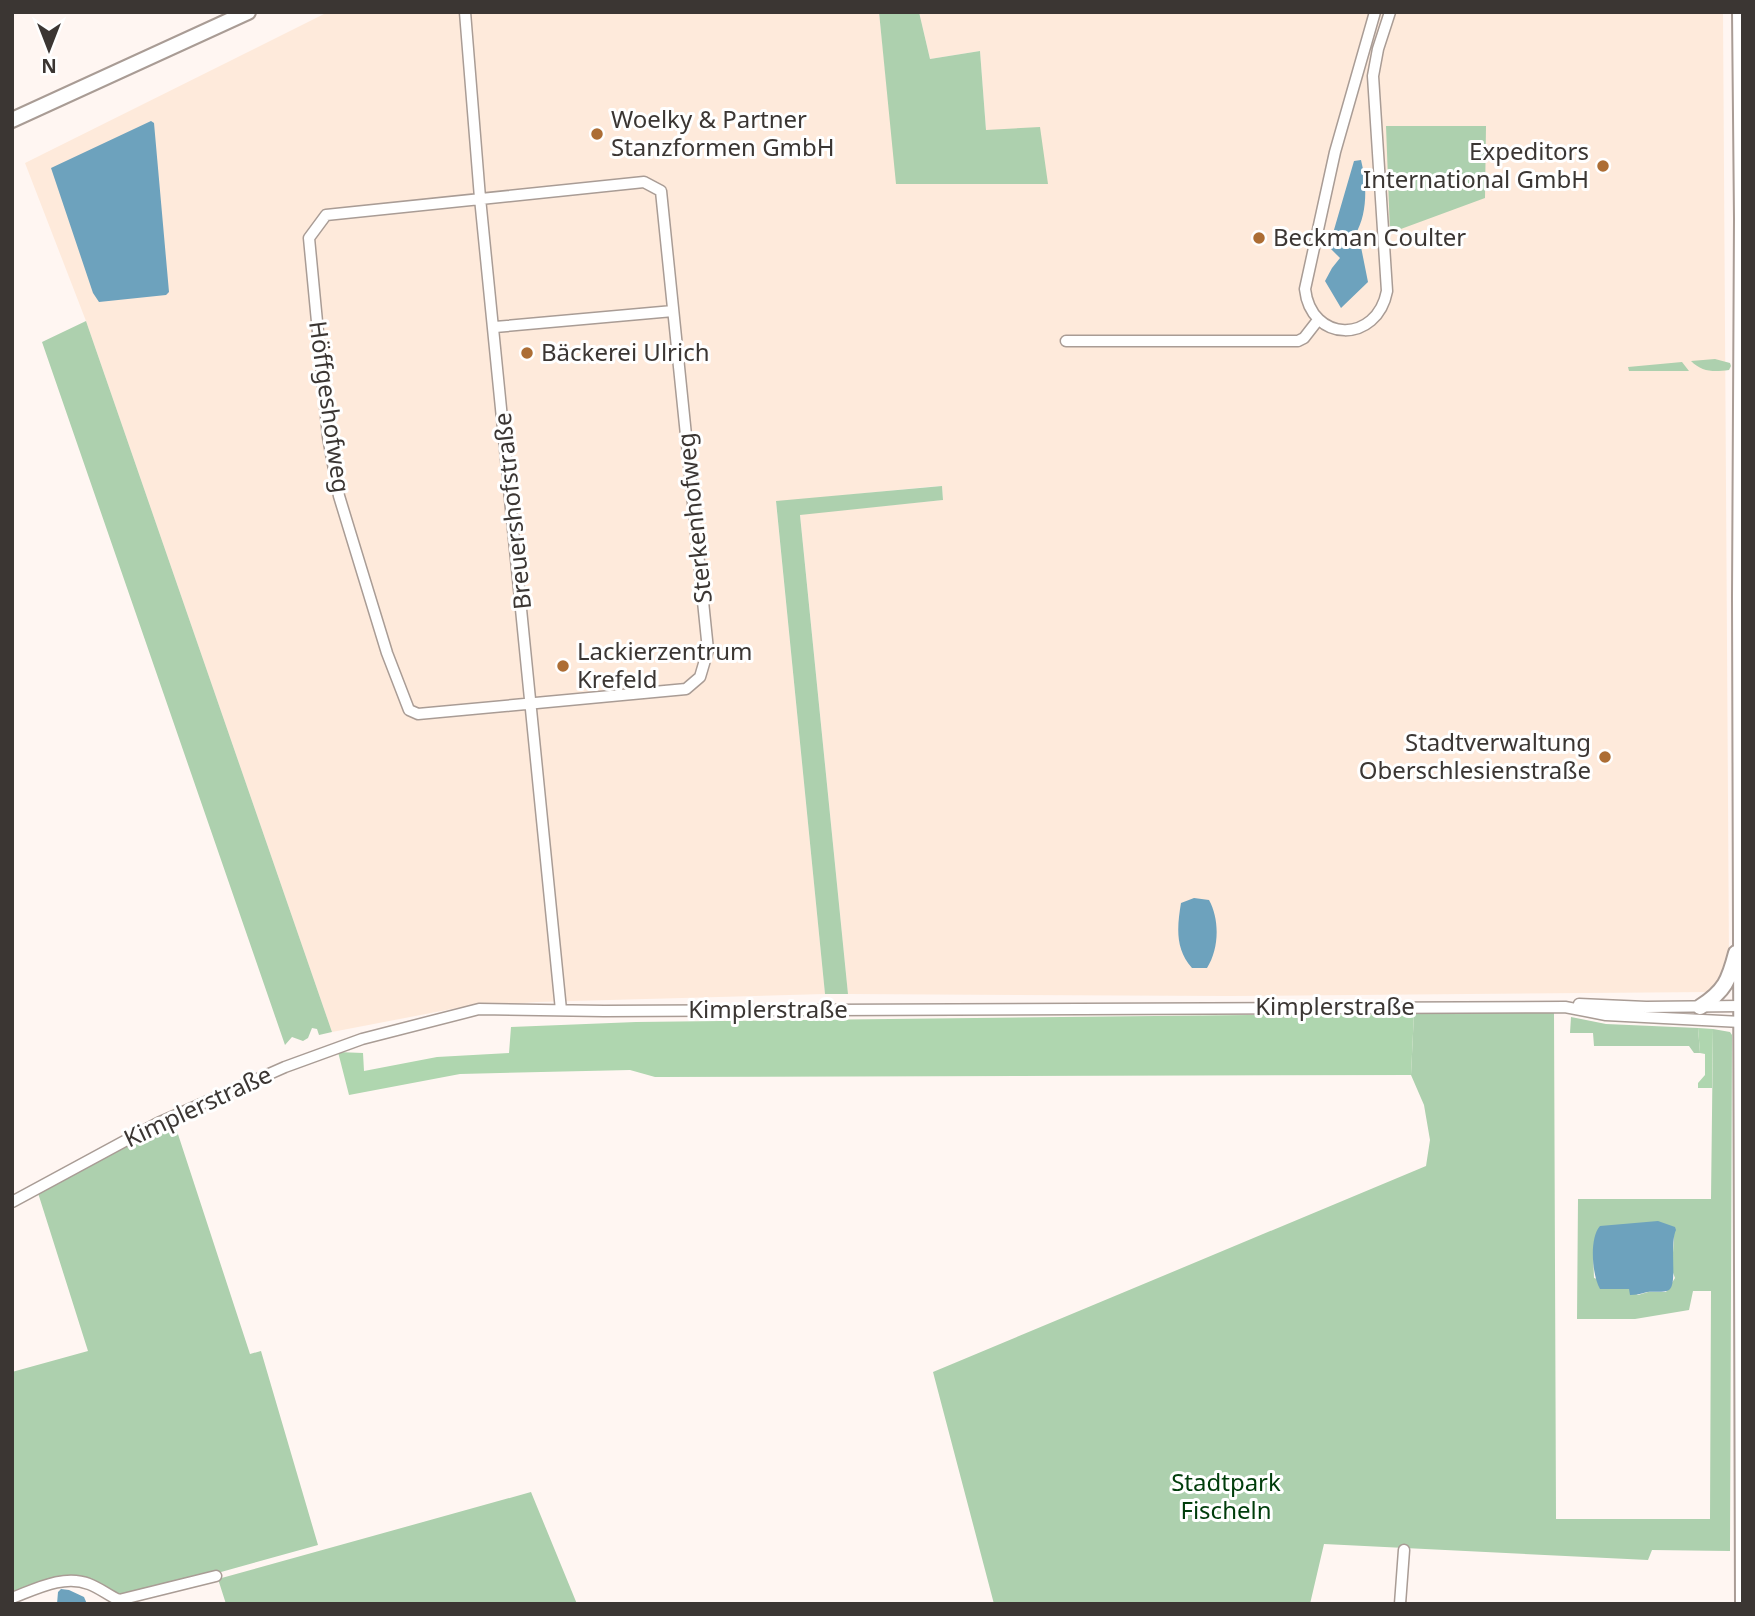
<svg xmlns="http://www.w3.org/2000/svg" width="1755" height="1616" font-family="'Noto Sans',sans-serif">
	<style>
		.commercial { fill: #feeadb }
		.green { fill: #add0ae; fill-rule: evenodd }
		.forest { fill: #afd6af }
		.water { fill: #6da2bd }
		.lines { fill: none; stroke-linecap: round; stroke-linejoin: round }
		.minor-casing { stroke: #a99c95; stroke-width: 13 }
		.secondary-casing { stroke: #a99c95; stroke-width: 18 }
		.primary-casing { stroke: #a99c95; stroke-width: 18 }
		.minor { stroke: #fff; stroke-width: 10 }
		.secondary { stroke: #fff; stroke-width: 14 }
		.primary { stroke: #fff; stroke-width: 14 }
		.poi-dot { fill: #ac6d34; stroke: #fff; stroke-width: 2.5 }
		.labels { text-anchor: middle; stroke-width: 6; stroke-linejoin: round; paint-order: stroke }
		.poi-label { font-size: 24px; fill: #3b3633; stroke: #fff; text-anchor: start }
		.street-label { font-size: 24px; fill: #3b3633; stroke: #fff }
		.park-label { font-size: 24px; fill: #003d0b; stroke: #fff }
	</style>
	<rect width="100%" height="100%" fill="#fff6f2"/>
	<!-- commercial -->
	<path class="commercial" d="M 328,12 L 879,12 L 897,184 L 1048,184 L 986,130 L 980,51 L 930,59 L 919,12 L 1723,12 L 1729,959 L 1711,992 L 1227,996 L 848,994 L 800,514 L 943,500 L 942,486 L 927,487 L 776,502 L 825,994 L 537,1002 L 457,1008 L 332,1032 L 86,321 L 25,163 Z"/>
	<!-- green -->
	<path class="green" d="M 879,12 L 919,12 L 930,59 L 980,51 L 986,130 L 1040,127 L 1048,184 L 896,184 Z
		M 1386,126 L 1486,126 L 1485,198 L 1390,233 Z
		M 86,321 L 332,1032 L 319,1035 L 317,1029 L 312,1028 L 308,1038 L 303,1041 L 292,1037 L 285,1045 L 42,342 Z
		M 1715,359 L 1730,363 L 1731,366 L 1729,370 C 1713,372 1702,372 1691,361 Z
		M 1682,362 L 1689,371 L 1629,371 L 1628,367 Z
		M 942,486 L 943,500 L 800,515 L 848,994 L 825,994 L 776,501 Z
		M 1414,1013 L 1554,1013 L 1556,1519 L 1710,1519 L 1711,1291 L 1693,1291 L 1689,1310 L 1635,1319 L 1577,1319 L 1578,1199 L 1711,1199 L 1713,1029 L 1730,1032 L 1732,1035 L 1730,1551 L 1652,1550 L 1648,1560 L 1324,1544 L 1310,1604 L 994,1604 L 933,1372 L 1426,1166 L 1430,1140 L 1424,1105 L 1411,1075 ZM 1674,1235 L 1672,1270 L 1675,1278 L 1666,1292 L 1648,1292 L 1638,1295 L 1629,1289 L 1594,1278 L 1593,1252 Z
		M 1571,1017 L 1606,1024 L 1698,1028 L 1700,1053 L 1694,1053 L 1689,1046 L 1594,1046 L 1593,1033 L 1570,1033 Z
		M 174,1122 L 250,1354 L 261,1351 L 318,1545 L 160,1589 L 119,1597 L 79,1578 L 12,1595 L 12,1372 L 88,1351 L 38,1193 Z
		M 531,1492 L 577,1604 L 226,1604 L 218,1579 Z"/>
	<!-- forest -->
	<path class="forest" d="M 1414,1013 L 1411,1075 L 655,1077 L 630,1070 L 460,1074 L 349,1095 L 338,1052 L 363,1053 L 364,1071 L 437,1057 L 509,1053 L 511,1027 L 636,1022 Z
		M 1698,1028 L 1713,1029 L 1712,1088 L 1698,1088 L 1698,1083 L 1705,1075 L 1705,1054 L 1700,1053 Z"/>
	<!-- water -->
	<path class="water" d="M 151,121 L 154,123 L 169,292 L 166,295 L 99,302 L 93,293 L 51,168 Z
		M 1361,160 C 1367,184 1368,213 1355,235 L 1361,247 L 1368,282 L 1341,308 L 1325,281 L 1332,268 L 1340,258 L 1329,247 L 1354,161 Z
		M 1194,898 L 1209,900 C 1220,920 1219,949 1207,968 L 1192,968 C 1175,949 1177,927 1181,903 Z
		M 1658,1221 L 1675,1227 L 1676,1230 C 1669,1245 1678,1284 1669,1290 C 1663,1293 1654,1291 1647,1292 C 1641,1294 1636,1295 1630,1295 L 1629,1289 L 1600,1289 C 1592,1275 1589,1238 1600,1226 Z
		M 61,1589 L 69,1590 L 84,1597 L 87,1604 L 57,1604 L 58,1592 Z"/>
	<g class="lines">
		<!-- minor casing -->
		<g class="minor-casing">
			<path id="minor" d="M 465,12 L 480,198 L 561,1010
				M 1375,12 L 1335,152 L 1305,289 C 1311,343 1377,344 1387,291 L 1373,76 L 1378,49 L 1390,12
				M 644,182 L 661,191 L 708,650 L 700,677 L 686,689 L 418,714 L 409,710 L 387,653 L 339,496 L 328,437 L 309,238 L 326,215 Z
				M 495,327 L 673,311
				M 1066,341 L 1298,341 L 1304,338 L 1318,320
				M 1579,1004 L 1646,1007 L 1741,1006
				M 12,1202 L 158,1123 L 285,1067 L 362,1039 L 479,1009 L 604,1011 L 1565,1007 L 1606,1015 L 1741,1022
				M 12,1598 C 36,1589 64,1574 89,1584 C 100,1588 109,1596 119,1600 L 216,1576
				M 1400,1604 L 1404,1550"/>
		</g>
		<!-- secondary casing -->
		<g class="secondary-casing">
			<path id="secondary" d="M 12,120 L 248,12"/>
		</g>
		<!-- primary casing -->
		<g class="primary-casing">
			<path id="primary" d="M 1740,12 L 1742,219 L 1740,598 L 1743,1604
				M 1700,1007 C 1725,991 1729,980 1736,953"/>
		</g>
		<!-- minor -->
		<use href="#minor" class="minor"/>
		<!-- secondary -->
		<use href="#secondary" class="secondary"/>
		<!-- primary -->
		<use href="#primary" class="primary"/>
	</g>
	<!-- markers -->
	<g class="poi-dot">
		<circle cx="597" cy="134" r="7"/>
		<circle cx="1603" cy="166" r="7"/>
		<circle cx="1259" cy="238" r="7"/>
		<circle cx="527" cy="353" r="7"/>
		<circle cx="563" cy="666" r="7"/>
		<circle cx="1605" cy="757" r="7"/>
	</g>
	<g class="labels">
		<!-- poi labels -->
		<g class="poi-label">
			<text x="611" y="128">Woelky &amp; Partner<tspan x="611" dy="28">Stanzformen GmbH</tspan></text>
			<text x="1589" y="160" text-anchor="end">Expeditors<tspan x="1589" dy="28">International GmbH</tspan></text>
			<text x="1273" y="246">Beckman Coulter</text>
			<text x="541" y="361">Bäckerei Ulrich</text>
			<text x="577" y="660">Lackierzentrum<tspan x="577" dy="28">Krefeld</tspan></text>
			<text x="1591" y="751" text-anchor="end">Stadtverwaltung<tspan x="1591" dy="28">Oberschlesienstraße</tspan></text>
		</g>
		<!-- street labels -->
		<g class="street-label">
			<text transform="translate(329 407) rotate(82)" y="8">Höffgeshofweg</text>
			<text transform="translate(513 511) rotate(-96)" y="8">Breuershofstraße</text>
			<text transform="translate(695 518) rotate(-96)" y="8">Sterkenhofweg</text>
			<text x="1335" y="1015">Kimplerstraße</text>
			<text x="768" y="1018">Kimplerstraße</text>
			<text transform="translate(198 1107) rotate(-25)" y="8">Kimplerstraße</text>
		</g>
		<!-- park labels -->
		<g class="park-label">
			<text x="1226" y="1491">Stadtpark<tspan x="1226" dy="28">Fischeln</tspan></text>
		</g>
	</g>
	<!-- border -->
	<rect width="1755" height="1616" fill="none" stroke="#3b3633" stroke-width="28"/>
	<!-- north arrow -->
	<g transform="translate(49 49) rotate(180)" stroke="#ffffff" stroke-width="5" paint-order="stroke">
	<path d="M0-5L12 26L0 18L-12 26Z" fill="#3b3633"/>
	<text y="-10" font-size="19" font-weight="bold" text-anchor="middle" fill="#3b3633">N</text>
	</g>
</svg>
